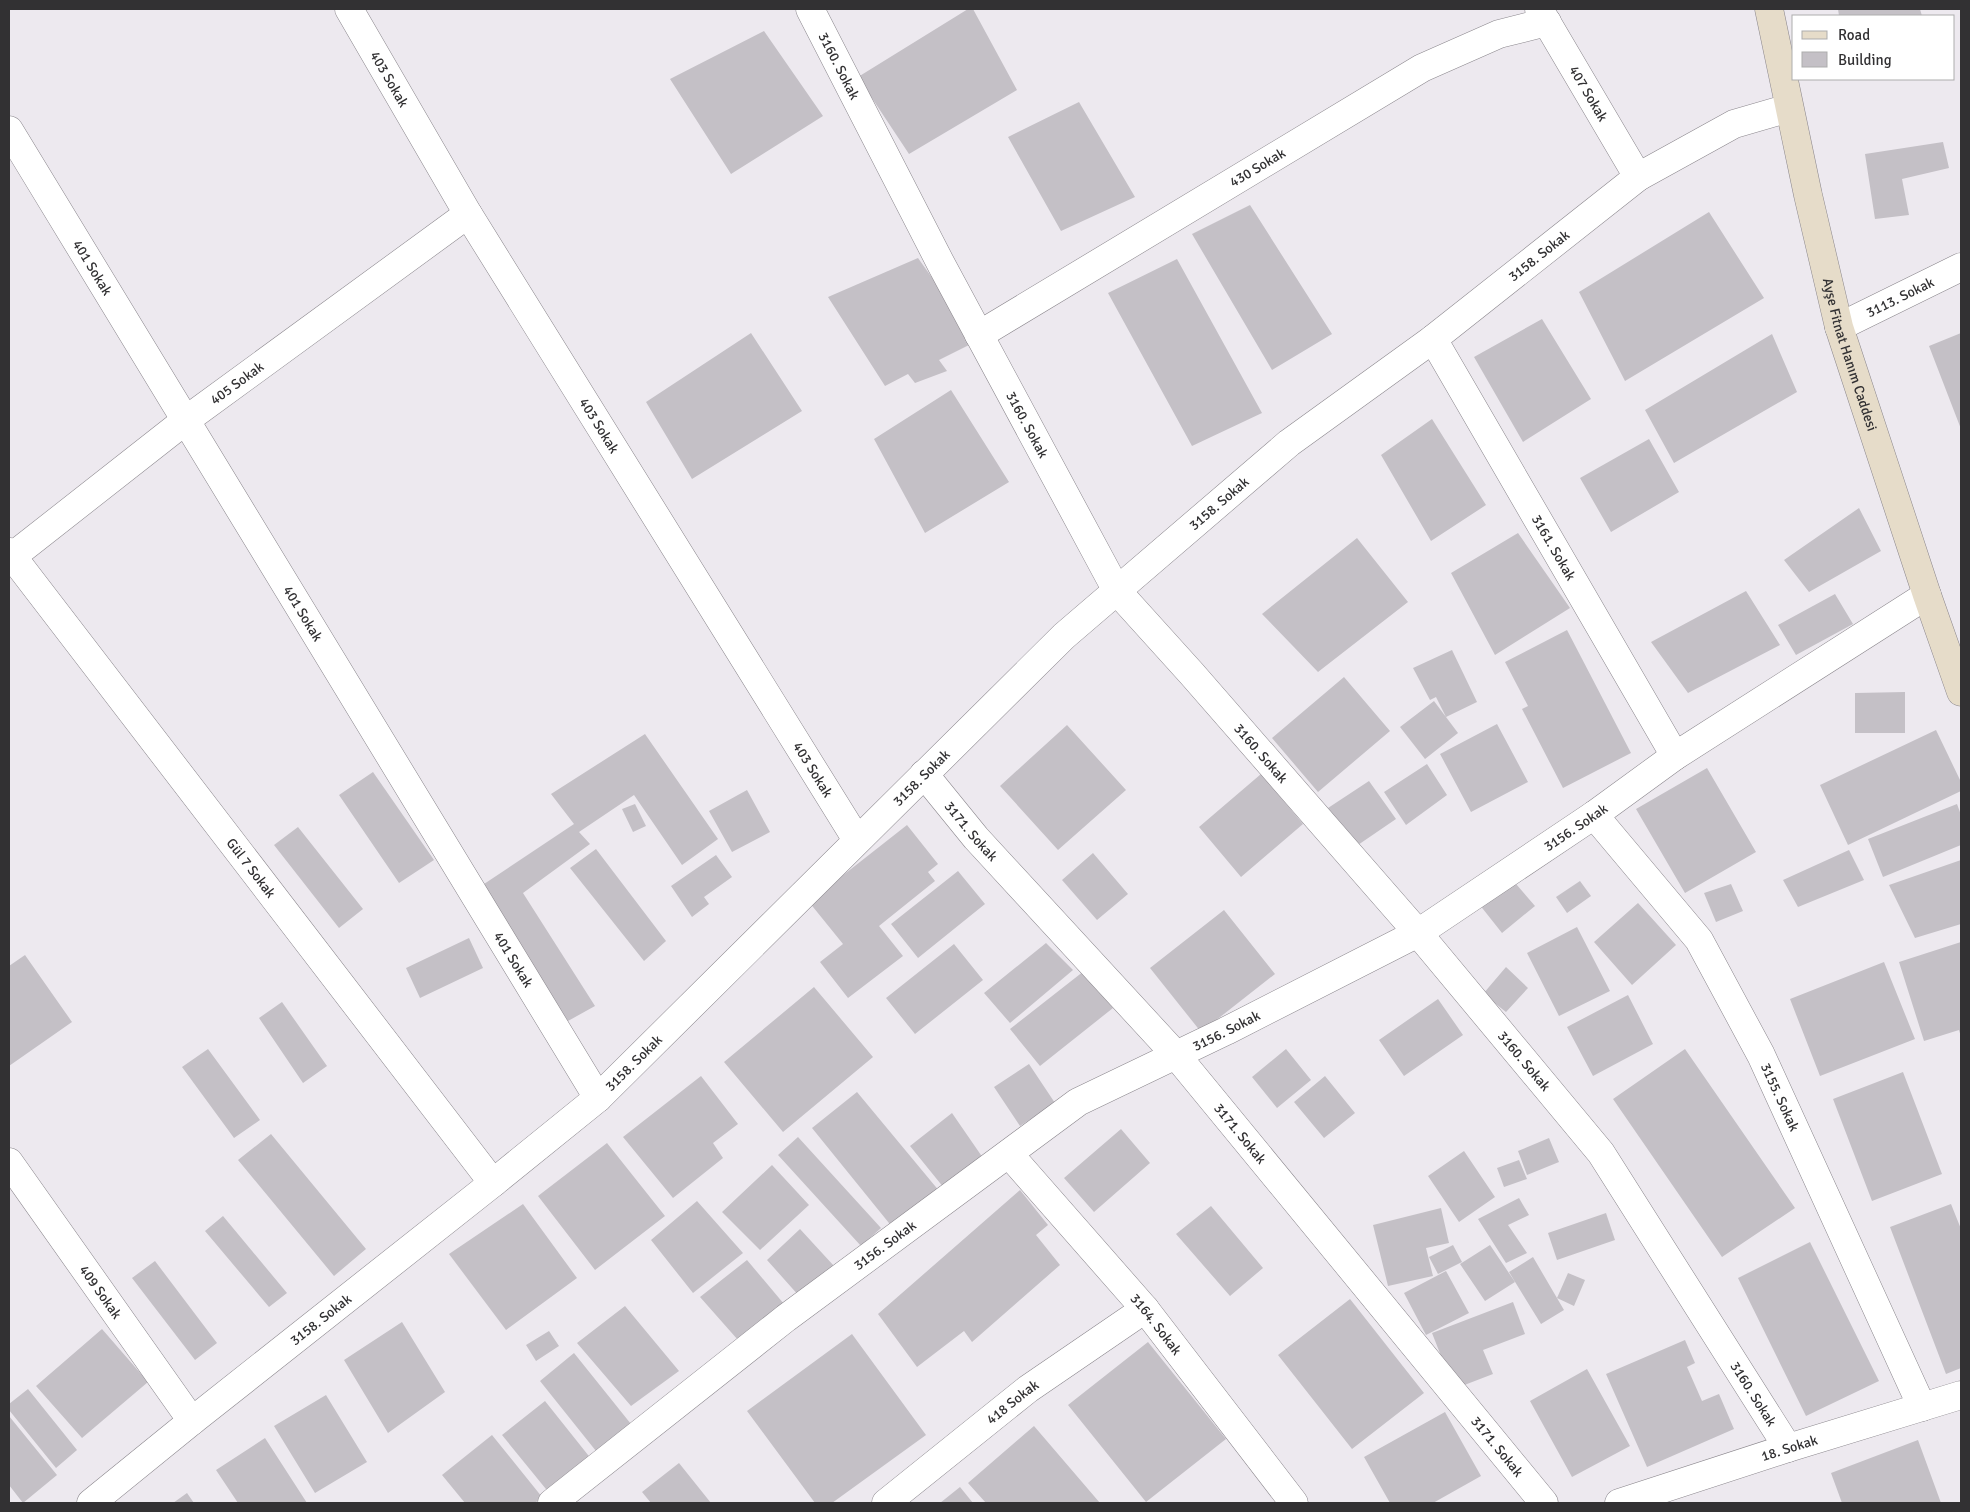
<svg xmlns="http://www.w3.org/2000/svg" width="1970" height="1512" font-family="Signika,sans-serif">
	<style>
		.building { fill: #c4c0c6 }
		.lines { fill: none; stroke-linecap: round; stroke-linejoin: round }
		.street-casing { stroke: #8a868c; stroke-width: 29 }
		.secondary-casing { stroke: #8a868c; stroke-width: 29 }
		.street { stroke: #fff; stroke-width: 28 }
		.secondary { stroke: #e6dcc9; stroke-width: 28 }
		.labels { text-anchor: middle; stroke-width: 5; stroke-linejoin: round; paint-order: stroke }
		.street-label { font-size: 14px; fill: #323133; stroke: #fff }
	</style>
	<rect width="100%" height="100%" fill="#ede9ef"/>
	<!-- building -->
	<path class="building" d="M 968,9 L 973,9 L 1017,90 L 909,154 L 858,77 Z
		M 1838,9 L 1920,9 L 1922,16 L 1839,16 Z
		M 764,31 L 823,116 L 731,174 L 670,79 Z
		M 1079,102 L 1135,197 L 1061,231 L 1008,137 Z
		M 1943,142 L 1949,168 L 1902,179 L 1909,215 L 1875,219 L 1865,154 Z
		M 1250,205 L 1332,334 L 1272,370 L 1192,234 Z
		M 1709,212 L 1764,298 L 1625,381 L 1579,292 Z
		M 918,258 L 977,341 L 939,360 L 947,371 L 915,383 L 908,374 L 885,386 L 828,297 Z
		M 1177,259 L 1262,413 L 1192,446 L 1108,293 Z
		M 1542,319 L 1591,399 L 1523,442 L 1474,357 Z
		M 751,333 L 802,411 L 692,479 L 646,402 Z
		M 1961,333 L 1961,429 L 1929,346 Z
		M 1772,334 L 1797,392 L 1674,463 L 1645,410 Z
		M 951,390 L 1009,482 L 925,533 L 874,439 Z
		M 1432,419 L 1486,505 L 1431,541 L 1381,455 Z
		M 1649,439 L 1679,492 L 1611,532 L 1580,478 Z
		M 1859,508 L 1881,551 L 1809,592 L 1784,560 Z
		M 1518,533 L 1570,608 L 1495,655 L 1451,573 Z
		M 1357,538 L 1408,602 L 1318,672 L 1262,614 Z
		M 1746,591 L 1780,645 L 1688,693 L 1651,642 Z
		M 1835,594 L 1853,624 L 1796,655 L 1778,625 Z
		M 1567,630 L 1631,753 L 1563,788 L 1522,709 L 1528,706 L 1505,662 Z
		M 1452,650 L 1477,702 L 1446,717 L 1436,697 L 1430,700 L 1413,668 Z
		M 1344,677 L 1390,731 L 1318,792 L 1272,738 Z
		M 1905,692 L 1905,733 L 1855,733 L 1855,693 Z
		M 1434,701 L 1458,733 L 1425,759 L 1400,727 Z
		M 1497,724 L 1528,782 L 1471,812 L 1440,754 Z
		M 1067,725 L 1126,790 L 1058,850 L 1000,786 Z
		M 1936,730 L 1961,782 L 1961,791 L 1848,845 L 1820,785 Z
		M 645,734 L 718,839 L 682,865 L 634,795 L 579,832 L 590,844 L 523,893 L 595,1006 L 568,1021 L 481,886 L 574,824 L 551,794 Z
		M 1427,764 L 1447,795 L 1406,825 L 1384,792 Z
		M 1707,768 L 1756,852 L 1685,893 L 1636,809 Z
		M 373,772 L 434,860 L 399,883 L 339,795 Z
		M 1261,774 L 1303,824 L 1241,877 L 1199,827 Z
		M 1369,781 L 1396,819 L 1355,847 L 1328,808 Z
		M 747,790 L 770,832 L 732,852 L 709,811 Z
		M 635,804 L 646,826 L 633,832 L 622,809 Z
		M 1957,804 L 1961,815 L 1961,845 L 1883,877 L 1868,839 Z
		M 907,825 L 938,864 L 928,872 L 935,881 L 879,926 L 903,956 L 848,998 L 820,962 L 843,944 L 809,902 Z
		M 298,827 L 363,909 L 339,928 L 274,845 Z
		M 596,849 L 666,941 L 644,961 L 570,868 Z
		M 1849,850 L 1864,880 L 1798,907 L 1783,880 Z
		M 1093,853 L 1128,894 L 1097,920 L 1062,880 Z
		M 716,855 L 732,877 L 704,897 L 709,904 L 692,917 L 671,886 Z
		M 1961,860 L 1961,924 L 1915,938 L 1889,885 Z
		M 958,871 L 985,904 L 918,958 L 891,924 Z
		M 1510,877 L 1535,906 L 1502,933 L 1479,904 Z
		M 1580,881 L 1591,896 L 1567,913 L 1556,897 Z
		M 1731,884 L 1743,911 L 1716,922 L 1704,893 Z
		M 1638,903 L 1676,945 L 1632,985 L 1594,942 Z
		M 1224,910 L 1275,974 L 1201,1032 L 1150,968 Z
		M 1577,927 L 1610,991 L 1559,1016 L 1527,953 Z
		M 469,938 L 483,968 L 420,998 L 406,968 Z
		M 1961,942 L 1961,1037 L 1959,1030 L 1924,1041 L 1899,962 Z
		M 1046,943 L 1073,970 L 1010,1023 L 984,993 Z
		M 954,944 L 983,980 L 915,1034 L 886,998 Z
		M 25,955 L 72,1022 L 9,1066 L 9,966 Z
		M 1884,962 L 1915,1039 L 1820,1076 L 1790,999 Z
		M 1506,967 L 1528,988 L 1506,1012 L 1483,994 Z
		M 1084,971 L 1113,1008 L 1040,1066 L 1010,1029 Z
		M 814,987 L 873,1057 L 783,1132 L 724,1062 Z
		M 1628,995 L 1653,1044 L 1593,1076 L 1567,1027 Z
		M 1438,999 L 1463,1035 L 1404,1076 L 1379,1040 Z
		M 282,1002 L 327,1066 L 303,1083 L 259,1018 Z
		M 208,1049 L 260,1120 L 234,1138 L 182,1067 Z
		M 1286,1049 L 1311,1080 L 1277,1108 L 1252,1077 Z
		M 1685,1049 L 1795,1208 L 1722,1257 L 1613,1099 Z
		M 1029,1064 L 1055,1103 L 1020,1126 L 994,1087 Z
		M 1903,1072 L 1942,1174 L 1872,1201 L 1833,1099 Z
		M 701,1076 L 738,1124 L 713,1143 L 723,1158 L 673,1198 L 623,1137 Z
		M 1325,1076 L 1355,1113 L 1324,1138 L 1294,1102 Z
		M 857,1092 L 940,1192 L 893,1228 L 812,1128 Z
		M 952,1113 L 983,1158 L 944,1188 L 910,1146 Z
		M 1121,1129 L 1150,1163 L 1094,1212 L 1064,1178 Z
		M 271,1134 L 366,1249 L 334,1276 L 238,1160 Z
		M 798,1137 L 881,1228 L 861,1246 L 778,1155 Z
		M 1549,1138 L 1559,1162 L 1527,1175 L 1518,1151 Z
		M 607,1143 L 665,1216 L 595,1270 L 538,1196 Z
		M 1464,1151 L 1495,1197 L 1459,1222 L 1428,1176 Z
		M 1519,1160 L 1527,1179 L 1504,1187 L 1497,1168 Z
		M 772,1165 L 809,1205 L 760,1250 L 722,1212 Z
		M 1020,1190 L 1048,1225 L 1036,1235 L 1060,1265 L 972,1342 L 964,1331 L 917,1367 L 878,1314 Z
		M 1519,1198 L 1529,1215 L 1508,1225 L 1527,1253 L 1506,1263 L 1478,1219 Z
		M 697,1201 L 743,1253 L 693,1293 L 651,1240 Z
		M 523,1204 L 577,1278 L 506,1330 L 449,1254 Z
		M 1951,1204 L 1961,1229 L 1961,1368 L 1946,1374 L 1890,1227 Z
		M 1211,1206 L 1263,1268 L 1230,1296 L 1176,1234 Z
		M 1441,1208 L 1449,1243 L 1426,1248 L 1433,1276 L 1388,1286 L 1373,1225 Z
		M 1606,1213 L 1615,1240 L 1557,1260 L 1548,1233 Z
		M 223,1216 L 287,1293 L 269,1307 L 205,1231 Z
		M 800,1229 L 834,1266 L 800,1297 L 767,1260 Z
		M 1810,1242 L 1879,1381 L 1806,1416 L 1738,1278 Z
		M 1453,1245 L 1462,1262 L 1438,1274 L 1429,1257 Z
		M 1490,1245 L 1515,1282 L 1485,1301 L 1460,1264 Z
		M 1533,1257 L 1564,1310 L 1541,1324 L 1509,1272 Z
		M 747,1260 L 784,1304 L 738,1340 L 700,1297 Z
		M 155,1261 L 217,1343 L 195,1360 L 132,1278 Z
		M 1446,1271 L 1469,1313 L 1426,1335 L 1404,1293 Z
		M 1568,1273 L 1585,1280 L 1574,1306 L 1557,1298 Z
		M 1350,1299 L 1424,1393 L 1352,1449 L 1278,1355 Z
		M 1513,1302 L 1525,1334 L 1483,1350 L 1493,1374 L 1454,1389 L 1432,1333 Z
		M 625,1306 L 679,1371 L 631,1406 L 577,1343 Z
		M 402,1322 L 445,1392 L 388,1433 L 344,1360 Z
		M 102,1329 L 148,1382 L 82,1438 L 36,1386 Z
		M 549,1331 L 559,1346 L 536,1361 L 526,1345 Z
		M 852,1334 L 926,1435 L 832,1503 L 815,1503 L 747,1411 Z
		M 1685,1340 L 1695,1363 L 1687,1367 L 1702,1401 L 1719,1394 L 1734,1429 L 1647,1467 L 1606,1374 Z
		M 1148,1342 L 1226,1439 L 1146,1502 L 1068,1405 Z
		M 574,1353 L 635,1429 L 600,1456 L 540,1381 Z
		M 1587,1369 L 1630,1446 L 1572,1477 L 1530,1401 Z
		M 28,1389 L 77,1450 L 56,1468 L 9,1410 L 9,1404 Z
		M 326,1395 L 367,1462 L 315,1493 L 274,1426 Z
		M 545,1401 L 592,1460 L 550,1494 L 502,1435 Z
		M 1445,1412 L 1481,1476 L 1433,1503 L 1390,1503 L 1364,1457 Z
		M 9,1416 L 57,1475 L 23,1503 L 9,1485 Z
		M 1034,1426 L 1100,1503 L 986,1503 L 968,1483 Z
		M 492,1435 L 542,1497 L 535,1503 L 465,1503 L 442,1475 Z
		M 265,1438 L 307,1503 L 238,1503 L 216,1470 Z
		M 1918,1440 L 1941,1503 L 1842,1503 L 1831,1473 Z
		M 679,1463 L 711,1503 L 651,1503 L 642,1492 Z
		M 960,1487 L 973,1503 L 940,1503 Z
		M 187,1493 L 194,1503 L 173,1503 Z"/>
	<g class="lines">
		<!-- street casing -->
		<g class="street-casing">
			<g id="street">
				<path id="s1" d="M 349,9 L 468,214 L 857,840"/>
				<path id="s2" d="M 810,9 L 941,264 L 1117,591 L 1192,674 L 1418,933 L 1601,1153 L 1788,1448"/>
				<path id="s3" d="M 1539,9 L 1638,177"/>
				<path id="s4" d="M 9,130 L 598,1098"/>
				<path id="s5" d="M 1839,327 L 1961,267"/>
				<path id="s6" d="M 979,335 L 1422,68 L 1499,34 L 1547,22"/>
				<path id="s7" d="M 1433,339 L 1675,756"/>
				<path id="s8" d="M 9,552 L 493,1183"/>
				<path id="s9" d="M 9,559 L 186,420 L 468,214"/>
				<path id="s10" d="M 924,774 L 976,838 L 1176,1055 L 1544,1503"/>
				<path id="s11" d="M 1594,815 L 1699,940 L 1761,1055 L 1922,1407"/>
				<path id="s12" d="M 1009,1154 L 1145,1309 L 1294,1503"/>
				<path id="s13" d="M 9,1162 L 192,1421"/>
				<path id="s14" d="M 91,1503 L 192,1421 L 493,1183 L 598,1098 L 1064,636 L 1289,443 L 1433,339 L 1638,177 L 1734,124 L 1789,108"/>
				<path id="s15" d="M 552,1503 L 786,1318 L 1078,1102 L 1226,1031 L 1418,933 L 1594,815 L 1675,756 L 1927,595"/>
				<path id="s16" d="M 886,1503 L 1028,1389 L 1145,1309"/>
				<path id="s17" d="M 1619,1503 L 1788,1448 L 1961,1395"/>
			</g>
		</g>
		<!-- secondary casing -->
		<g class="secondary-casing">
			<g id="secondary">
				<path id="s18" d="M 1769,9 L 1808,195 L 1839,327 L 1927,595 L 1961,692"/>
			</g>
		</g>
		<!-- street -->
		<use href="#street" class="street"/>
		<!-- secondary -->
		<use href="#secondary" class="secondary"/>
	</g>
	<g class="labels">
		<!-- street labels -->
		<g class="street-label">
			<text dy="5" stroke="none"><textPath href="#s2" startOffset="64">3160. Sokak</textPath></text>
			<text dy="5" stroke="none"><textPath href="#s1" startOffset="81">403 Sokak</textPath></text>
			<text dy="5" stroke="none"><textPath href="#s3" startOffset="98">407 Sokak</textPath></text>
			<text dy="5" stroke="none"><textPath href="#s6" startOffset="325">430 Sokak</textPath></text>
			<text dy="5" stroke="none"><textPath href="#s14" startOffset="1914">3158. Sokak</textPath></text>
			<text dy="5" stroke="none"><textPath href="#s4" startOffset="161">401 Sokak</textPath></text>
			<text dy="5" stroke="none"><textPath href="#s5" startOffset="68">3113. Sokak</textPath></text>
			<text dy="5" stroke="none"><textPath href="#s18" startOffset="355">Ayşe Fitnat Hanım Caddesi</textPath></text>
			<text dy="5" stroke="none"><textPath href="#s9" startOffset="288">405 Sokak</textPath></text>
			<text dy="5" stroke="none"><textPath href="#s2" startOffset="469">3160. Sokak</textPath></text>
			<text dy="5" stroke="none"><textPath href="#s1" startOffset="486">403 Sokak</textPath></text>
			<text dy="5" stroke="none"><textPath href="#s14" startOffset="1509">3158. Sokak</textPath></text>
			<text dy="5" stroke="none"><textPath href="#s7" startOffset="241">3161. Sokak</textPath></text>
			<text dy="5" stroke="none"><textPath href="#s4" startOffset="566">401 Sokak</textPath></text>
			<text dy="5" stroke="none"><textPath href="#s2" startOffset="875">3160. Sokak</textPath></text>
			<text dy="5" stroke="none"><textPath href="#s1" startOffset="891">403 Sokak</textPath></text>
			<text dy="5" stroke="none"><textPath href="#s14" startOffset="1104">3158. Sokak</textPath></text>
			<text dy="5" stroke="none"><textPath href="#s15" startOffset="1231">3156. Sokak</textPath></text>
			<text dy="5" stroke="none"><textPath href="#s10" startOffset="74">3171. Sokak</textPath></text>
			<text dy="5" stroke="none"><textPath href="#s8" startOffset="398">Gül 7 Sokak</textPath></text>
			<text dy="5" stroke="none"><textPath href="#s4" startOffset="971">401 Sokak</textPath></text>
			<text dy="5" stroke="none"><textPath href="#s15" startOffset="826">3156. Sokak</textPath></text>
			<text dy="5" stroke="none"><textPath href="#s2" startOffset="1280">3160. Sokak</textPath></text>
			<text dy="5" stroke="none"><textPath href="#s14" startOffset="699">3158. Sokak</textPath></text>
			<text dy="5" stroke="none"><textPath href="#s11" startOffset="340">3155. Sokak</textPath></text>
			<text dy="5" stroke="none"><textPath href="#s10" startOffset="479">3171. Sokak</textPath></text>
			<text dy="5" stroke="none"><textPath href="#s15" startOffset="421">3156. Sokak</textPath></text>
			<text dy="5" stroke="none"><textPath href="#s13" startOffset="159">409 Sokak</textPath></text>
			<text dy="5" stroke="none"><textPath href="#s14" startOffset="294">3158. Sokak</textPath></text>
			<text dy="5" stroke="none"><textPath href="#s12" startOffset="225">3164. Sokak</textPath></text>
			<text dy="5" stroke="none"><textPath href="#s2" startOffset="1685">3160. Sokak</textPath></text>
			<text dy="5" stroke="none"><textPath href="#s16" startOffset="162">418 Sokak</textPath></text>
			<text dy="5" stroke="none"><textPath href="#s10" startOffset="884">3171. Sokak</textPath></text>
			<text dy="5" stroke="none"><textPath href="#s17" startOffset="179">18. Sokak</textPath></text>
		</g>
	</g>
	<!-- border -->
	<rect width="1970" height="1512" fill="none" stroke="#323133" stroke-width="20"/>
	<!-- legend -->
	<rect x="1792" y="15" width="162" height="65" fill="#ffffff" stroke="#adadad"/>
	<rect x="1802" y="31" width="25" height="8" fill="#e6dcc9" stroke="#adadad"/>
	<text x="1838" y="40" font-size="15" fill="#323133">Road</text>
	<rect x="1802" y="52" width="25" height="15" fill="#c4c0c6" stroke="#adadad"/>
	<text x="1838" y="65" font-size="15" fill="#323133">Building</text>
</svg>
